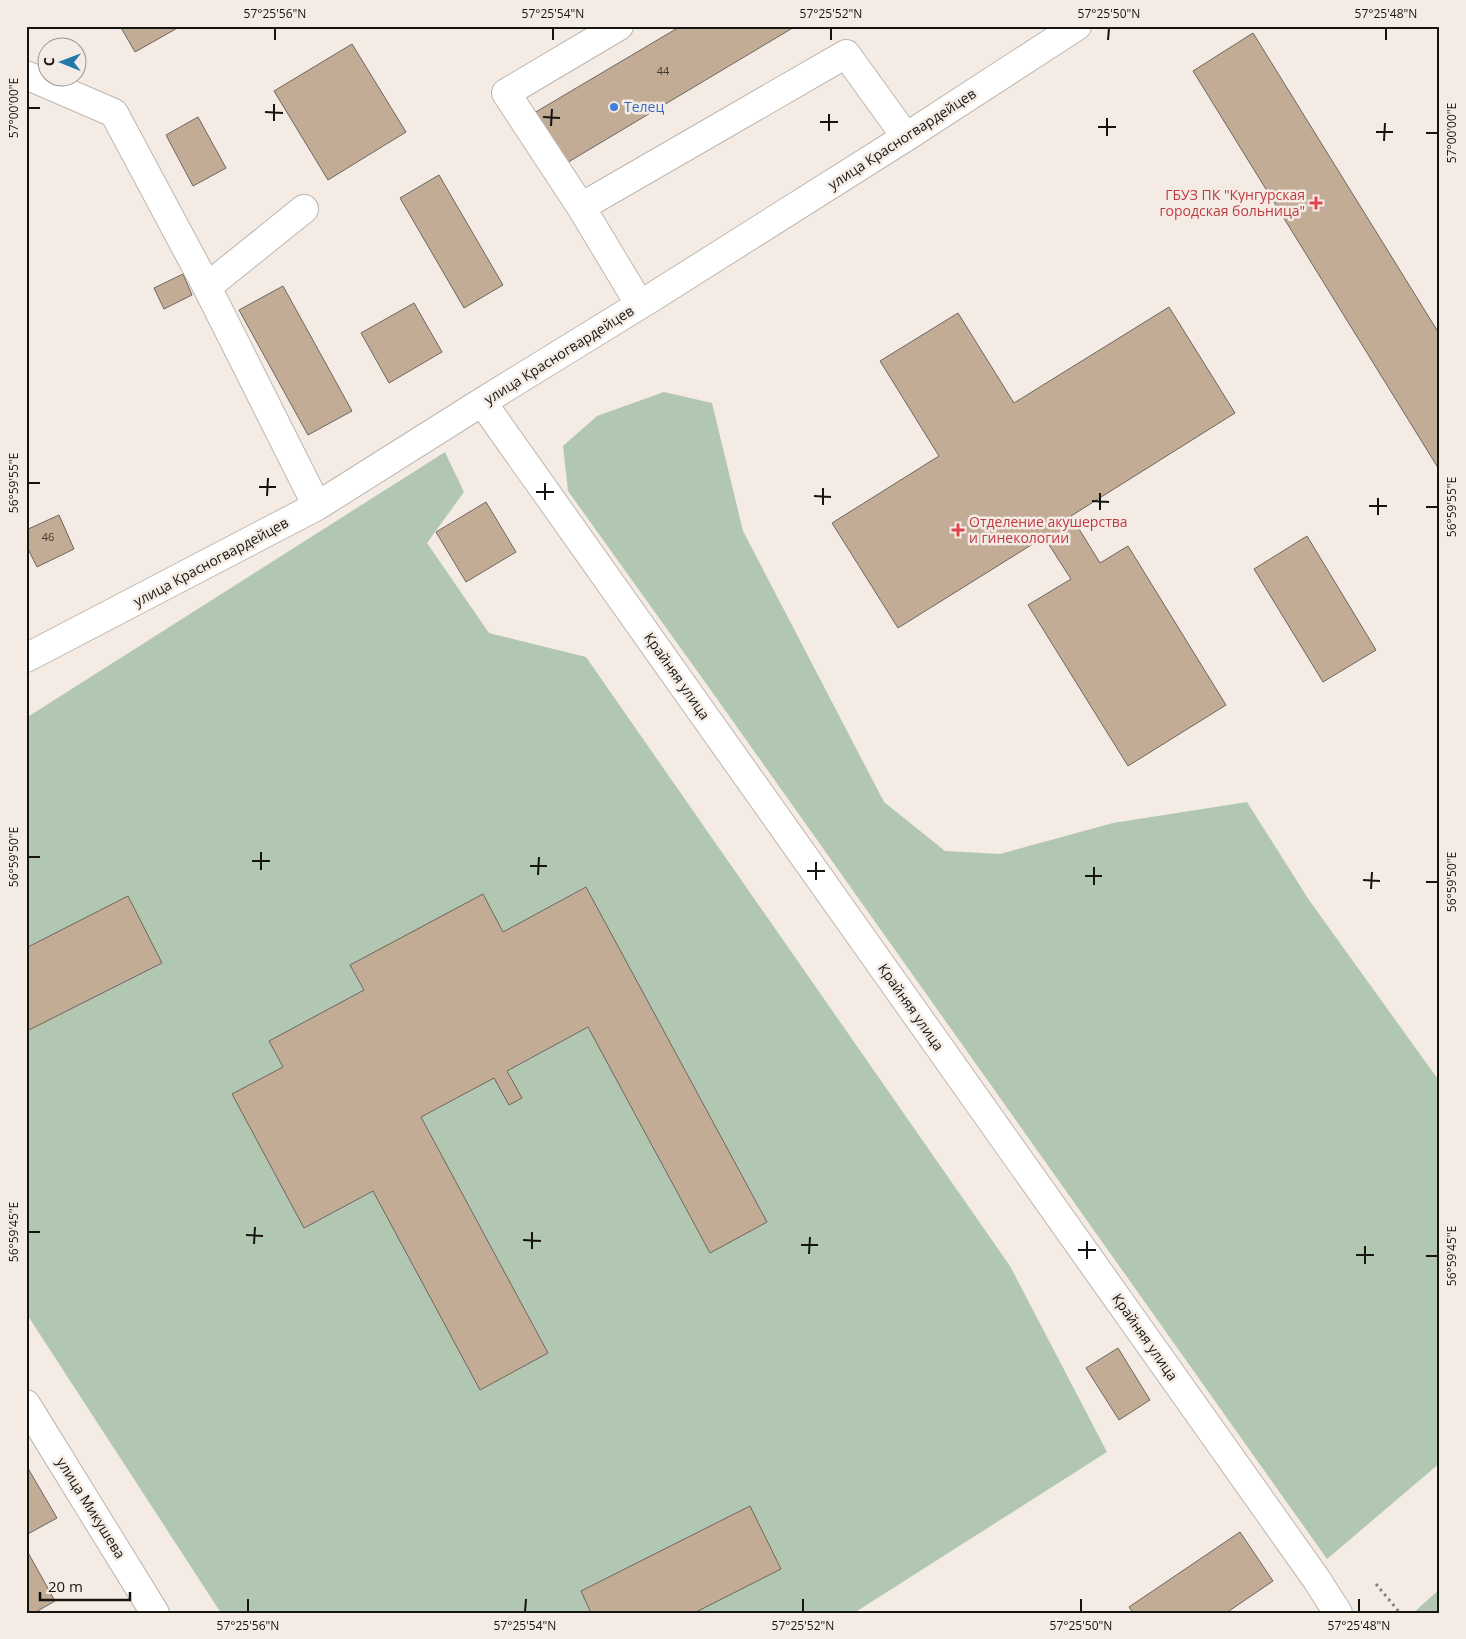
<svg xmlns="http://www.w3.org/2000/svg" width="1466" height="1639" font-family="'Open Sans',sans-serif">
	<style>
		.green { fill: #b2c7b1 }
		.building { fill: #c3ac96; stroke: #6d665f }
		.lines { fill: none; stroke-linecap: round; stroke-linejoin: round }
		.minor-casing { stroke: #beb6ae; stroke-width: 30 }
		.path { stroke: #85807b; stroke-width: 3; stroke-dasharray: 2.5 4; stroke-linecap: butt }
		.minor { stroke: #fff; stroke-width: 28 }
		.ticks { fill: none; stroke: #161411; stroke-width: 2 }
		.shop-dot { fill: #3f7fe0; stroke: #f4ece4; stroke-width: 2 }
		.health-dot { fill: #e0444e; stroke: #f4ece4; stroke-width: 2 }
		.labels { text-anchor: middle; stroke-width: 5; stroke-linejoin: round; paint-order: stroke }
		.number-label { font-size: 11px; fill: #413a32 }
		.shop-label { font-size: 14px; fill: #366cbe; stroke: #f4ece4; text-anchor: start }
		.street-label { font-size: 14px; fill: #161411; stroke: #f4ece4 }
		.health-label { font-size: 14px; fill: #be3a42; stroke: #f4ece4; text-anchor: end }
		.neatline { fill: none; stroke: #161411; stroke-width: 2 }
		.ticks-label { font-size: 12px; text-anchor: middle; fill: #161411 }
	</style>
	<rect width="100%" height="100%" fill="#f4ece4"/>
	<!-- green -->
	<path class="green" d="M 664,392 L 712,403 L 743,531 L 884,802 L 945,851 L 1000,854 L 1113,823 L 1247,802 L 1309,900 L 1440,1082 L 1440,1463 L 1327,1559 L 710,689 L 568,491 L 563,446 L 597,416 Z
		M 445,452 L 464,492 L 427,543 L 489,633 L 586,657 L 1010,1266 L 1107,1452 L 854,1613 L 221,1613 L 26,1313 L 26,718 Z
		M 1440,1589 L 1440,1613 L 1413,1613 Z"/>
	<!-- building -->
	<path class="building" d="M 120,26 L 181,26 L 135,52 Z
		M 681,26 L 796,26 L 560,167 L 529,116 Z
		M 1253,33 L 1440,335 L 1440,471 L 1193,71 Z
		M 352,44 L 406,132 L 328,180 L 274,91 Z
		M 198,117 L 226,168 L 193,186 L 166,135 Z
		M 439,175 L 503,285 L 464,308 L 400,198 Z
		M 183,274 L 192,295 L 164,309 L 154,288 Z
		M 283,286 L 352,411 L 308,435 L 239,310 Z
		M 414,303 L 442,352 L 389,383 L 361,333 Z
		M 1169,307 L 1235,413 L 1071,516 L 1100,563 L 1128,546 L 1226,705 L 1128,766 L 1028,605 L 1071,579 L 1044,537 L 898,628 L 832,523 L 939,456 L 880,361 L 958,313 L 1014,403 Z
		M 486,502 L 516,552 L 466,582 L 436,532 Z
		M 59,515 L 74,549 L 37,567 L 26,545 L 26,530 Z
		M 1307,536 L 1376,650 L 1323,682 L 1254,569 Z
		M 586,887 L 767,1222 L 710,1253 L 588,1027 L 507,1071 L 522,1098 L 509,1105 L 494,1078 L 421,1117 L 548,1353 L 480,1390 L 373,1191 L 304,1228 L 232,1094 L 283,1067 L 269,1041 L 364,990 L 350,965 L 483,894 L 503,932 Z
		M 128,896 L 162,963 L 29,1030 L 26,1024 L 26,948 Z
		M 1118,1348 L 1150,1400 L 1119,1420 L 1086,1368 Z
		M 26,1465 L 57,1518 L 26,1535 Z
		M 750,1506 L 781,1569 L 694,1613 L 591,1613 L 581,1591 Z
		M 1240,1532 L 1273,1581 L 1226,1613 L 1133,1613 L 1129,1607 Z
		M 26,1549 L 55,1601 L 34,1613 L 26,1613 Z"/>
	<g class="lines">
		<!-- minor casing -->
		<g class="minor-casing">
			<path id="minor" d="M 26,75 L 114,113 L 207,287 L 317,506
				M 581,207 L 506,93 L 619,26
				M 207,287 L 304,209
				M 640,305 L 581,207 L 846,54 L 906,137
				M 482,402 L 1317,1580 L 1338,1613
				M 26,658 L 317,506 L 482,402 L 651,298 L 906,137 L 1077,26
				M 26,1404 L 155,1613"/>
		</g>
		<!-- path -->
		<path class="path" d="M 1376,1584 L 1400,1613"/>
		<!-- minor -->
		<use href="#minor" class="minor"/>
	</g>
	<!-- ticks -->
	<path class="ticks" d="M 275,40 L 275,28M 553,40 L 553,28M 831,40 L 831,28M 1108,40 L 1109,28M 1386,40 L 1386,28M 28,108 L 40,108M 265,112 L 283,113M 543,117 L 560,118M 274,121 L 274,104M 820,122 L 838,122M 551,126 L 552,109M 1098,127 L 1116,127M 829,131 L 829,114M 1376,132 L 1393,132M 1426,133 L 1438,133M 1107,136 L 1107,118M 1384,141 L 1385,123M 28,483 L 40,483M 259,487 L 276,487M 536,492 L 554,492M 267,496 L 268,478M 814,496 L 831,497M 545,500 L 545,483M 1092,501 L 1109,502M 823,505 L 823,488M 1369,506 L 1387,506M 1426,507 L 1438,507M 1100,510 L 1100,493M 1378,515 L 1378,498M 28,857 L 40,857M 252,861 L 270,861M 530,866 L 547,866M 261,870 L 261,852M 807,871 L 825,871M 538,875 L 539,857M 1085,876 L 1102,876M 816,880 L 816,862M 1363,880 L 1380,881M 1426,882 L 1438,882M 1094,885 L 1094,867M 1371,889 L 1372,872M 28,1232 L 40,1232M 246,1235 L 263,1236M 523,1240 L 541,1241M 254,1244 L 255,1227M 801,1245 L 818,1245M 532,1249 L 532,1232M 1078,1250 L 1096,1250M 809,1254 L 810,1237M 1356,1255 L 1374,1255M 1426,1256 L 1438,1256M 1087,1259 L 1087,1241M 1365,1264 L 1365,1246M 248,1612 L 248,1599M 525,1612 L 526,1599M 803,1612 L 803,1599M 1081,1612 L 1081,1599M 1359,1612 L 1359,1599"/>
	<!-- markers -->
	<circle class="shop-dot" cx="614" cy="107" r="5"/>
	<g class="health-dot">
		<path d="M1313.5 195.5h5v5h5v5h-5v5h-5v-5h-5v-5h5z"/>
		<path d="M955.5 522.5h5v5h5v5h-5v5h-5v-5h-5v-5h5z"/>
	</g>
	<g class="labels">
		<!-- number labels -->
		<g class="number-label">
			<text x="663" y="75">44</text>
			<text x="48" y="541">46</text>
		</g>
		<!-- shop labels -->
		<g class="shop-label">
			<text x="624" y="112">Телец</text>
		</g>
		<!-- street labels -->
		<g class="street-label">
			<text transform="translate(902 139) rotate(-33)" y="5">улица Красногвардейцев</text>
			<text transform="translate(559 355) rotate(-32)" y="5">улица Красногвардейцев</text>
			<text transform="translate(211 562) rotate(-28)" y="5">улица Красногвардейцев</text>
			<text transform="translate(677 676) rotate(55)" y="5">Крайняя улица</text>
			<text transform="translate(911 1007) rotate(55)" y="5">Крайняя улица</text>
			<text transform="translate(1145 1337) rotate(55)" y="5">Крайняя улица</text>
			<text transform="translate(91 1508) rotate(58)" y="5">улица Микушева</text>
		</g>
		<!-- health labels -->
		<g class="health-label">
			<text x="1305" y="200">ГБУЗ ПК "Кунгурская<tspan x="1305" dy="16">городская больница"</tspan></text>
			<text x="969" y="527" text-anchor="start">Отделение акушерства<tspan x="969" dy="16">и гинекологии</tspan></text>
		</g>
	</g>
	<!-- border -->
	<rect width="1466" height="1639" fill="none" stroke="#f4ece4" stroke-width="55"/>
	<!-- north arrow -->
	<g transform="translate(62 62) rotate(271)"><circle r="24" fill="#f4ece4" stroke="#9b9690"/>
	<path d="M0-4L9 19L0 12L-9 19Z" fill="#217aa9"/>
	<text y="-8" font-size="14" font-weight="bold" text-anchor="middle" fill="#161411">С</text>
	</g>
	<!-- scale -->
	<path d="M40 1592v8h90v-8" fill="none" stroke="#161411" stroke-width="2.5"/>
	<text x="48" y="1592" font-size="15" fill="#161411" stroke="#f4ece4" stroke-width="4" paint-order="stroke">20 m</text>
	<rect x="28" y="28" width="1410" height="1584" class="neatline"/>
	<g class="ticks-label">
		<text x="275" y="18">57°25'56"N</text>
		<text x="553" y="18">57°25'54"N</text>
		<text x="831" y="18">57°25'52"N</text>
		<text x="1109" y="18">57°25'50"N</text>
		<text x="1386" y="18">57°25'48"N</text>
		<text transform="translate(14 108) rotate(-90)" y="4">57°00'00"E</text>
		<text transform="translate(1452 133) rotate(-90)" y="4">57°00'00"E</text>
		<text transform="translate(14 483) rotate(-90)" y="4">56°59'55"E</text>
		<text transform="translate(1452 507) rotate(-90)" y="4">56°59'55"E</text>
		<text transform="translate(14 857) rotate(-90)" y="4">56°59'50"E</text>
		<text transform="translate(1452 882) rotate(-90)" y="4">56°59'50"E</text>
		<text transform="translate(14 1232) rotate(-90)" y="4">56°59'45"E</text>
		<text transform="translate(1452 1256) rotate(-90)" y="4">56°59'45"E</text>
		<text x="248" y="1630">57°25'56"N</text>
		<text x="525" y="1630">57°25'54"N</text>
		<text x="803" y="1630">57°25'52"N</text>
		<text x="1081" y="1630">57°25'50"N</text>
		<text x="1359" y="1630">57°25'48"N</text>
	</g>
</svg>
